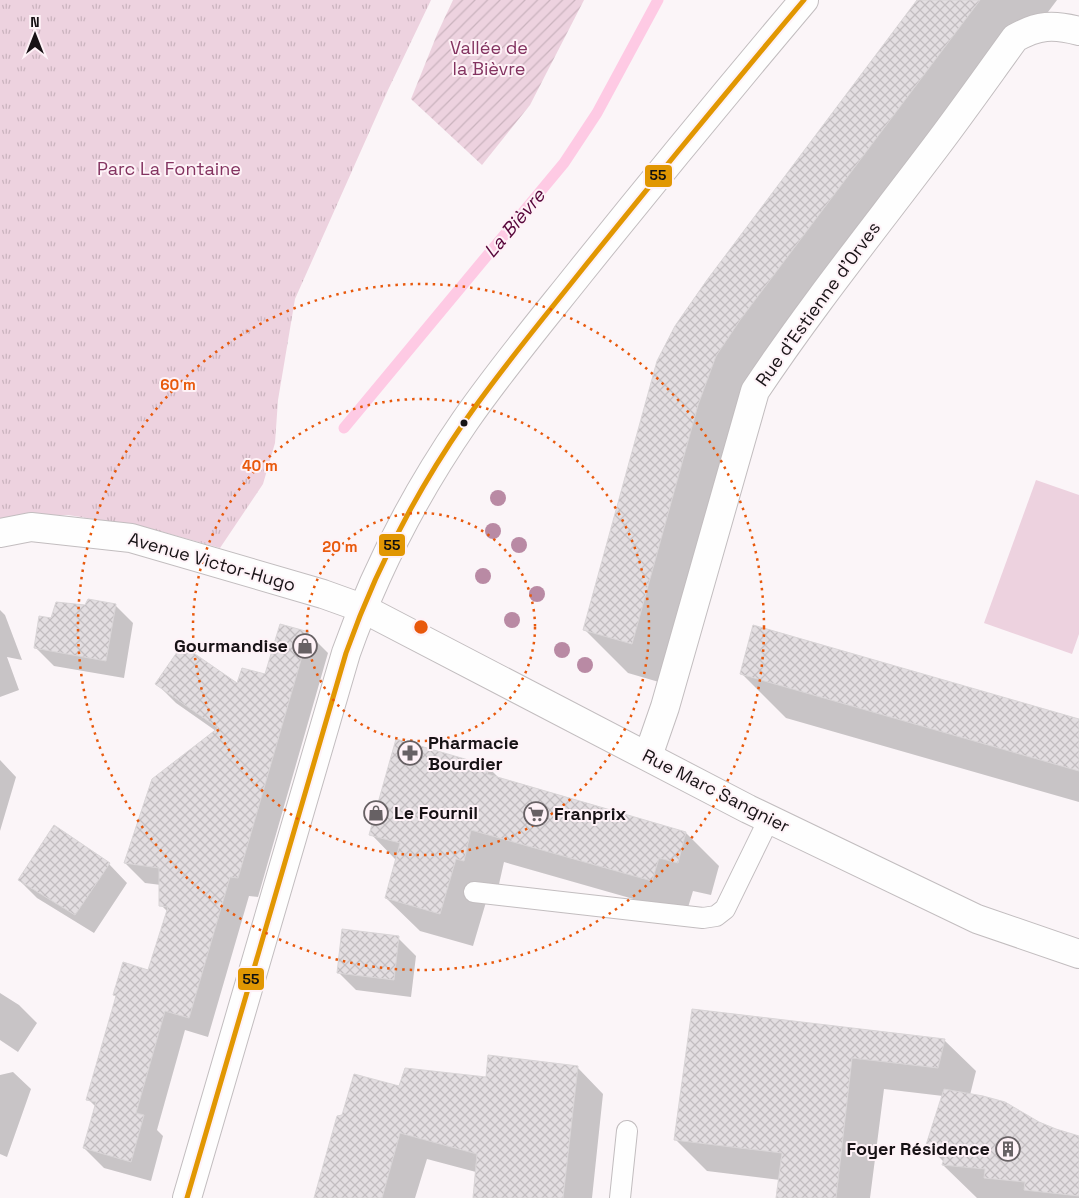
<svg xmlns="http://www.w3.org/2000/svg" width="1079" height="1198" font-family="'Space Grotesk',sans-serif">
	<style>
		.grass { fill: #edd2df }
		.park { fill: url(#park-tufts) }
		.garden { fill: url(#garden-furrows) }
		.shadow { fill: #0003 }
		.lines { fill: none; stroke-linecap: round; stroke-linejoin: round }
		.stream { stroke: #fecae4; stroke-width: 11 }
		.building { fill: url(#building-cross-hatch); stroke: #d9d5d7 }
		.service-casing { stroke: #c2bdbf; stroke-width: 22 }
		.minor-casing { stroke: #c2bdbf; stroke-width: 30 }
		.secondary-casing { stroke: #c2bdbf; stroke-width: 30 }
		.service { stroke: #fefefe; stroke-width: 20 }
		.minor { stroke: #fefefe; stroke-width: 28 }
		.secondary { stroke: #fefefe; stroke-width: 28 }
		.bus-1-casing { stroke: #fef2f7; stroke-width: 9 }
		.bus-1 { stroke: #e19702; stroke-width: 5 }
		.tree { fill: #b98aa4 }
		.ring { fill: none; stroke: #e8590c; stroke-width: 2.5; stroke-dasharray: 2.5 5 }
		.bus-dot { fill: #171215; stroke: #fef2f7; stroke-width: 2 }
		.labels { text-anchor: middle; stroke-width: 4; stroke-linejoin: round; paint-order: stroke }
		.park-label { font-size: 18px; fill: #833360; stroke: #fef2f7 }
		.street-label { font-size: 18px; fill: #171215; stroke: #fef2f7 }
		.poi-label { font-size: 18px; font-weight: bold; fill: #171215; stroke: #fef2f7; text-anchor: start }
		.water-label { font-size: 19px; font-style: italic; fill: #57053a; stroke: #fef2f7 }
		.centre { fill: #e8590c; stroke: #fef2f7; stroke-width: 2.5 }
		.ring-label { font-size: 15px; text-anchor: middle; font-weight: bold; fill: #e8590c; stroke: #fef2f7; stroke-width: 4; stroke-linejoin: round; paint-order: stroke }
		.line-badge { stroke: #fef2f7; stroke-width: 2 }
		.pale-badge-label { font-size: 14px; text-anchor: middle; font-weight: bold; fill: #111 }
	</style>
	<defs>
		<pattern id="park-tufts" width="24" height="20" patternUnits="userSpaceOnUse" patternTransform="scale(1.25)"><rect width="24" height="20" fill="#edd2df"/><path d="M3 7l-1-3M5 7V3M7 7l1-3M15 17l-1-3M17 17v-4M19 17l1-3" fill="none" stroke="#cab3be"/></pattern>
		<pattern id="garden-furrows" width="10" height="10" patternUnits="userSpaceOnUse" patternTransform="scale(1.25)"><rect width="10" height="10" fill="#edd2df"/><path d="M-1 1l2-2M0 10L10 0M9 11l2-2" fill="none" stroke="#cab3be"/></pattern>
		<pattern id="building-cross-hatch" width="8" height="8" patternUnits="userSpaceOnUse" patternTransform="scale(1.25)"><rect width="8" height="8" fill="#e3dee1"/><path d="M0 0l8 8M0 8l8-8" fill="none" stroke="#c2bdc0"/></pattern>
	</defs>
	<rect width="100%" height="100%" fill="#fbf5f8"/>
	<!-- grass -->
	<path class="grass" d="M 1036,480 L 1079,495 L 1079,634 L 1072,654 L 984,623 Z"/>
	<!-- park -->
	<path class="park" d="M 0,0 L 431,0 L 388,90 L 295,299 L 278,400 L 275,443 L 263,484 L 220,548 L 145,527 L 68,515 L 0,518 Z"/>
	<!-- garden -->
	<path class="garden" d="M 453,0 L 584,0 L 530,105 L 482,165 L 411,99 L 438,32 Z"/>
	<!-- shadow -->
	<path class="shadow" d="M 918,0 L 1057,0 L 784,364 L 760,400 L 676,687 L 628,673 L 584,629 L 708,280 Z
		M 115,605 L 133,623 L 124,678 L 54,666 L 36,648 L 86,607 Z
		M 0,610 L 5,615 L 22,660 L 7,657 L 19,690 L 0,697 Z
		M 308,633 L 328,653 L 258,897 L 249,896 L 208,1037 L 185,1030 L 157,1130 L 163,1136 L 151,1181 L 104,1168 L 84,1148 L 96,1107 L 88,1099 L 117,997 L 115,995 L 149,972 L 168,912 L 161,905 L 161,885 L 145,883 L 125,863 L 216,731 L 176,703 L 156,683 L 238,685 L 266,676 Z
		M 742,674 L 1079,720 L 1079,802 L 786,718 Z
		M 0,760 L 16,777 L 0,831 Z
		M 488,767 L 501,780 L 686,833 L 719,866 L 711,895 L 693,891 L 686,914 L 504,862 L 497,893 L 489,892 L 473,946 L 420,931 L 386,898 L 396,860 L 371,834 Z
		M 109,864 L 127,883 L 94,933 L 37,898 L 19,880 Z
		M 398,938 L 416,956 L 411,997 L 356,990 L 338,972 Z
		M 0,993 L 19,1005 L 37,1023 L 18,1052 L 0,1040 Z
		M 693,1011 L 944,1040 L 976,1071 L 970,1095 L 1039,1124 L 1079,1137 L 1079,1198 L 977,1198 L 943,1165 L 944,1162 L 927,1145 L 943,1096 L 884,1089 L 870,1198 L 777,1198 L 780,1180 L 707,1171 L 675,1139 Z
		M 577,1067 L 603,1094 L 592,1198 L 474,1198 L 476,1172 L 427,1159 L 415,1198 L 315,1198 L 400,1087 Z
		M 13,1072 L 31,1089 L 7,1157 L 0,1154 L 0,1075 Z"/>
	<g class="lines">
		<!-- stream -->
		<path class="stream" d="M 344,428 L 564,163 L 597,113 L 658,0"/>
	</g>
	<!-- building -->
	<path class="building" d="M 917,0 L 980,0 L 740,320 L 716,356 L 698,405 L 632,644 L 583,630 L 657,361 L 675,326 L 707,280 Z
		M 88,599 L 116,604 L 106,661 L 34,648 L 39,616 L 51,618 L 56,602 L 85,605 Z
		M 280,624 L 309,632 L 238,878 L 230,877 L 189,1018 L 165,1011 L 136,1113 L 144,1115 L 131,1162 L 83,1148 L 96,1102 L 86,1100 L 116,996 L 113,995 L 123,962 L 148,970 L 168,907 L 159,906 L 159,868 L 124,863 L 152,779 L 218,728 L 155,684 L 182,645 L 237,683 L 242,668 L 265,674 Z
		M 753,625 L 1079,719 L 1079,771 L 740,674 Z
		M 396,739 L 489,766 L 487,774 L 686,832 L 678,863 L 659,858 L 652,881 L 471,830 L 464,861 L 456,859 L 440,914 L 385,898 L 400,843 L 369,835 Z
		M 54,825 L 110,863 L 75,915 L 18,880 Z
		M 342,929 L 399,936 L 394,980 L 337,973 Z
		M 692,1009 L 945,1039 L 938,1068 L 852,1058 L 836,1198 L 776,1198 L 782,1153 L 674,1140 Z
		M 488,1055 L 578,1066 L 563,1198 L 473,1198 L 477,1154 L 400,1133 L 382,1198 L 314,1198 L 337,1116 L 342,1115 L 354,1074 L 399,1086 L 405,1068 L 486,1077 Z
		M 944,1089 L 983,1096 L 1005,1102 L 1039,1122 L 1056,1129 L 1079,1136 L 1079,1196 L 1024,1190 L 1025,1182 L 984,1178 L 985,1169 L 942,1165 L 946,1152 L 926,1145 Z"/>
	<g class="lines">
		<!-- service casing -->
		<g class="service-casing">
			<path id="service" d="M 474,892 L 703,918 L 716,916 L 725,909 L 769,819
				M 620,1198 L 627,1131"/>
		</g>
		<!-- minor casing -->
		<g class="minor-casing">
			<path id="minor" d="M 0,533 L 31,527 L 131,538 L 323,594 L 362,608 L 748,809 L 977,919 L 1079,954
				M 648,756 L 665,707 L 755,391 C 809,310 869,235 928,157 C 958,118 986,78 1015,38 C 1038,25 1053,24 1079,31"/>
		</g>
		<!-- secondary casing -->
		<g class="secondary-casing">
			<path id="secondary" d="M 187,1198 L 346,653 C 375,571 416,492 465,421 C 501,369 542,320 581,271 C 654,180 728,90 804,0"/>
		</g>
		<!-- service -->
		<use href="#service" class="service"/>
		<!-- minor -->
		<use href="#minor" class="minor"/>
		<!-- secondary -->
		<use href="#secondary" class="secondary"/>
		<!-- bus-1 casing -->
		<g class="bus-1-casing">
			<path id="bus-1" d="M 187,1198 L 346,653 C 375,571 416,492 465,421 C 501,369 542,320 581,271 C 654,180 728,90 804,0"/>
		</g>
		<!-- bus-1 -->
		<use href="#bus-1" class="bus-1"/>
	</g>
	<!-- trees -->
	<g class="tree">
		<circle cx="498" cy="498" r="8"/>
		<circle cx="493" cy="531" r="8"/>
		<circle cx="519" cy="545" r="8"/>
		<circle cx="483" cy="576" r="8"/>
		<circle cx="537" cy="594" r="8"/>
		<circle cx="512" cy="620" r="8"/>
		<circle cx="562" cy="650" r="8"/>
		<circle cx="585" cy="665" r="8"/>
	</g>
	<!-- distance rings -->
	<g class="ring">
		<circle cx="421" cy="627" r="114"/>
		<circle cx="421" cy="627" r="228"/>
		<circle cx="421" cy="627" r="343"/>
	</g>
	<!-- icons -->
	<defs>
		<g id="shop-ring" transform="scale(1.25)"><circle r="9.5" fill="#fef2f7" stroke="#676164" stroke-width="1.5"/><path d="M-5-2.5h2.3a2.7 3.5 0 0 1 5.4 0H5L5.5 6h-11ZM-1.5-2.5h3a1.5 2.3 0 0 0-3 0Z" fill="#676164"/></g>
		<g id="pharmacy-ring" transform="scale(1.25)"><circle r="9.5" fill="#fef2f7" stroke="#676164" stroke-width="1.5"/><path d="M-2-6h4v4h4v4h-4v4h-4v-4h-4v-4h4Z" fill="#676164"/></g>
		<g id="supermarket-ring" transform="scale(1.25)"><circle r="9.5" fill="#fef2f7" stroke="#676164" stroke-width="1.5"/><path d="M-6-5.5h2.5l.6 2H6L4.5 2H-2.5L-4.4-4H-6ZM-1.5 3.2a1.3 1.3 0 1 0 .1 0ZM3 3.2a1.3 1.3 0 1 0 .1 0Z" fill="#676164"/></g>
		<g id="building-ring" transform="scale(1.25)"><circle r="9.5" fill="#fef2f7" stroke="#676164" stroke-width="1.5"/><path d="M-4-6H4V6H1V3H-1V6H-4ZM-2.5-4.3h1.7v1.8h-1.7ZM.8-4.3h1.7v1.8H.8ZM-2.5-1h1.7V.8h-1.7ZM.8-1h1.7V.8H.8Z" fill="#676164"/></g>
	</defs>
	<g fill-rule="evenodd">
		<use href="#shop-ring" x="305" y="646"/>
		<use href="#pharmacy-ring" x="410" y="753"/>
		<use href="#shop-ring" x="376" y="813"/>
		<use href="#supermarket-ring" x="536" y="814"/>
		<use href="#building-ring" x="1008" y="1149"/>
	</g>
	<!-- markers -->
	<circle class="bus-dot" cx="464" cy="423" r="4.5"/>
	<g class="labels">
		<!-- park labels -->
		<g class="park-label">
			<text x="489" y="54">Vallée de<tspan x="489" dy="21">la Bièvre</tspan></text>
			<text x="169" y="175">Parc La Fontaine</text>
		</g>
		<!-- street labels -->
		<g class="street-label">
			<text transform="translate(818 304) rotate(-54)" y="6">Rue d'Estienne d'Orves</text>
			<text transform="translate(212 562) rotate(16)" y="6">Avenue Victor-Hugo</text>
			<text transform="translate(716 791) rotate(27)" y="6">Rue Marc Sangnier</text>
		</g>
		<!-- poi labels -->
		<g class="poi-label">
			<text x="288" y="652" text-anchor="end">Gourmandise</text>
			<text x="428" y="749">Pharmacie<tspan x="428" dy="21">Bourdier</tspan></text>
			<text x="394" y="819">Le Fournil</text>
			<text x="554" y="820">Franprix</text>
			<text x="990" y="1155" text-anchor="end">Foyer Résidence</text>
		</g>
		<!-- water labels -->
		<g class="water-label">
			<text transform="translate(514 223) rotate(-50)" y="7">La Bièvre</text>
		</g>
	</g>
	<circle cx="421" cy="627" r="8" class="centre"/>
	<g class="ring-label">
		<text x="178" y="390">60 m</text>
		<text x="260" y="471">40 m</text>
		<text x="340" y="552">20 m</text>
	</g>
	<g class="line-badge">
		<rect x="644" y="164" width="29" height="24" rx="5" fill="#e19702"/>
		<rect x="378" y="533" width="28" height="24" rx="5" fill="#e19702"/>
		<rect x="237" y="967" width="28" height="24" rx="5" fill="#e19702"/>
	</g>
	<g class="pale-badge-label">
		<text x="658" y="180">55</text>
		<text x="392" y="550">55</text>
		<text x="251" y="984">55</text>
	</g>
	<!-- north arrow -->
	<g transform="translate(35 35)" stroke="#fef2f7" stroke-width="4" paint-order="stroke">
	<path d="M0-4L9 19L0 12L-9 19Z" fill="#171215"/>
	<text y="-8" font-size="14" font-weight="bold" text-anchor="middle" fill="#171215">N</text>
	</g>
</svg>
